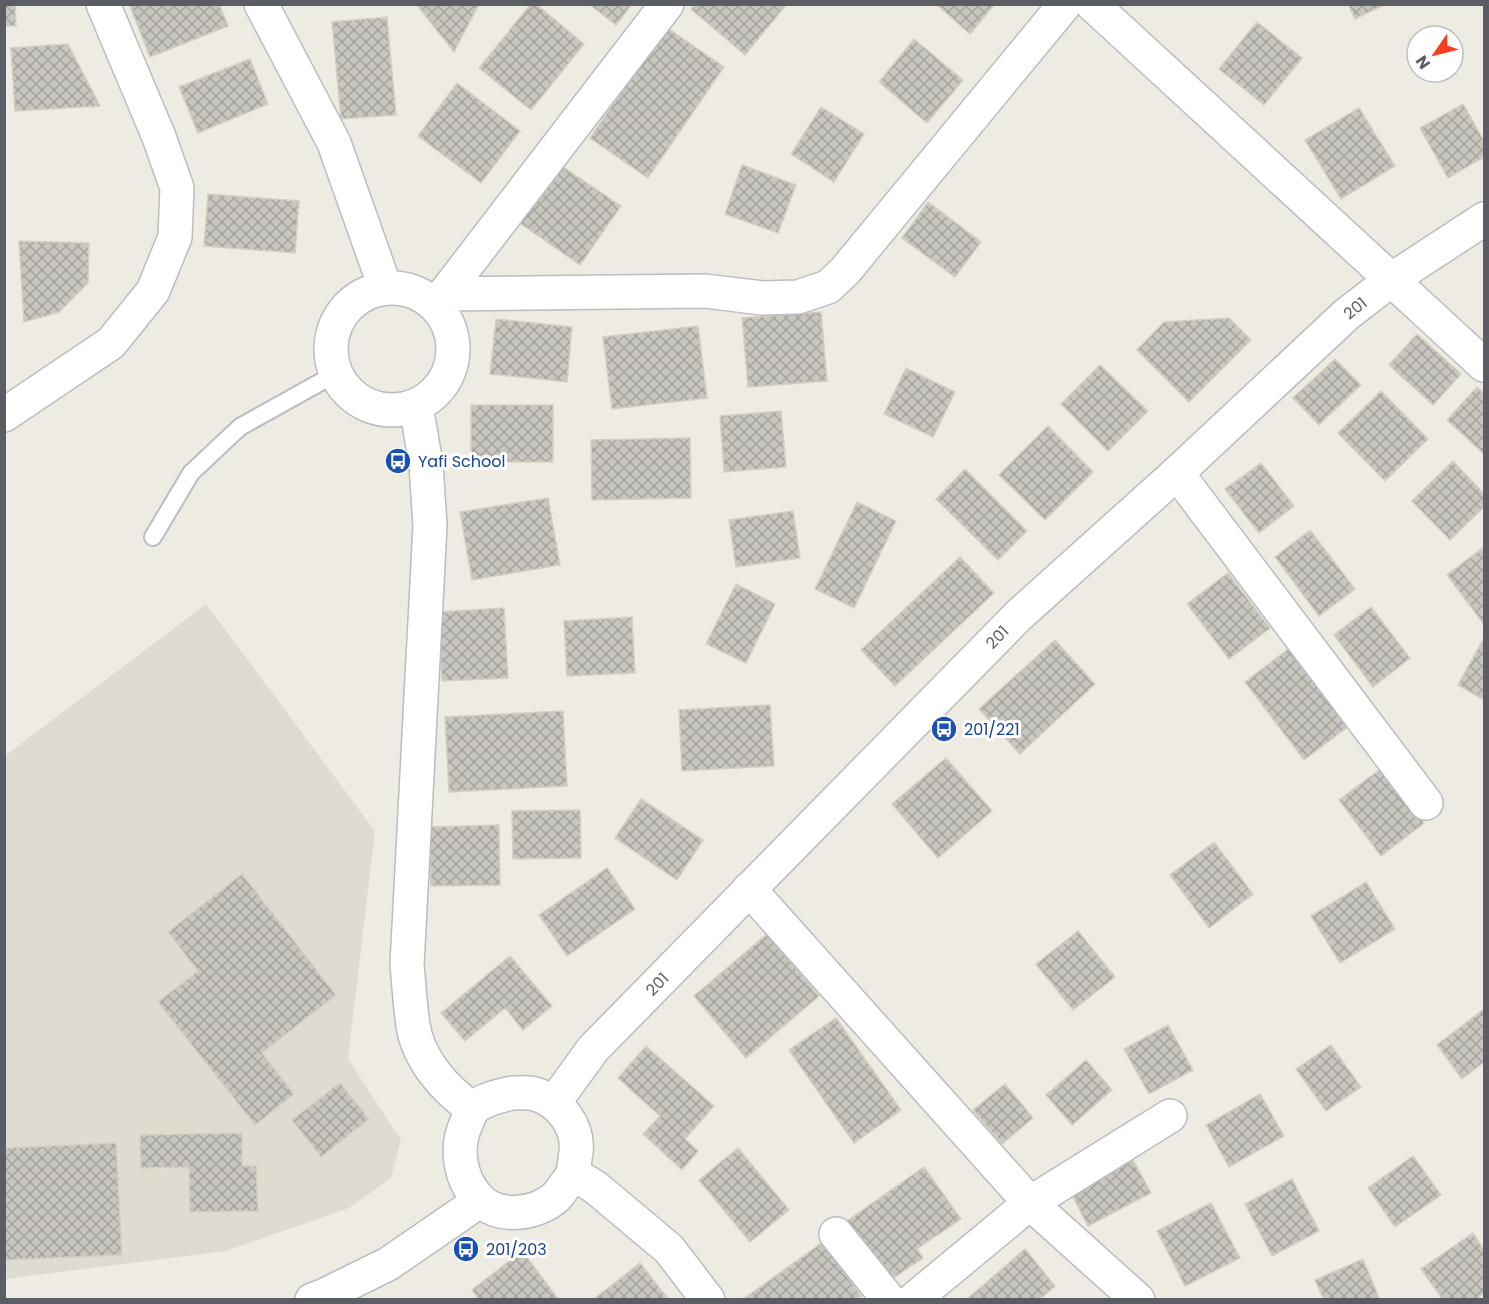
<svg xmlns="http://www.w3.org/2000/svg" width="1489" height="1304" font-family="Poppins,sans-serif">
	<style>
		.education { fill: #dedcd0 }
		.building { fill: url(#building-cross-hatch); stroke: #d4cfc0; stroke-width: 1.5 }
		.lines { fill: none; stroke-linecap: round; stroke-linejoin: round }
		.service-casing { stroke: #babcc2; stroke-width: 20 }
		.minor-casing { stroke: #babcc2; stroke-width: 36 }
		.tertiary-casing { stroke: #babcc2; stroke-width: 36 }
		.service { stroke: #fff; stroke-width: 16 }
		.minor { stroke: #fff; stroke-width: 33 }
		.tertiary { stroke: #fff; stroke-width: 33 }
		.labels { text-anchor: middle; stroke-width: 6; stroke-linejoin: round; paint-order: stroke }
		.street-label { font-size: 16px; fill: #5a5e64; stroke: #fff }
		.transit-label { font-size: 16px; fill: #164399; stroke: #fff; text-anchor: start }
	</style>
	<defs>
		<pattern id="building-cross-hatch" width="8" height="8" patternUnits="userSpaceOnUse" patternTransform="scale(1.5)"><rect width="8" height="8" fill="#c9c6bf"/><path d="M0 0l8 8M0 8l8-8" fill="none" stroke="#a6a49f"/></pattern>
	</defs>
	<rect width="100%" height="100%" fill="#eeece2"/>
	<!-- education -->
	<path class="education" d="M 206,604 L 375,831 L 348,1059 L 401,1140 L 391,1178 L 349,1208 L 226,1251 L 5,1279 L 5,756 Z"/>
	<!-- building -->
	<path class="building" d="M 4,4 L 15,4 L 16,26 L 4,26 Z
		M 135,4 L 219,4 L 228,26 L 150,57 L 130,6 Z
		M 416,4 L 479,4 L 454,52 Z
		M 531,4 L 536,4 L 584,44 L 531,110 L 479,68 Z
		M 589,4 L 632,4 L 616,25 Z
		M 695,4 L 787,4 L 745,55 L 691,9 Z
		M 936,4 L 995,4 L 970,34 Z
		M 1348,4 L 1383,4 L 1384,5 L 1355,19 Z
		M 387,17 L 396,115 L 341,119 L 332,22 Z
		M 1257,22 L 1302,58 L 1264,105 L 1219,69 Z
		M 666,27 L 724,67 L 648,178 L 590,138 Z
		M 914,39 L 963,80 L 927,123 L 879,82 Z
		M 68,44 L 100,106 L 15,111 L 11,48 Z
		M 250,59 L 268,104 L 198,133 L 179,87 Z
		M 457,83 L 520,131 L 481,183 L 418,136 Z
		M 1463,104 L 1484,141 L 1484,157 L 1448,178 L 1420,128 Z
		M 821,107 L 864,134 L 834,182 L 791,154 Z
		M 1359,108 L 1395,166 L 1341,199 L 1305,140 Z
		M 560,165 L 621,206 L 580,265 L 520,223 Z
		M 742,165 L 796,185 L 778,233 L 725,214 Z
		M 208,194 L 299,201 L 295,253 L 204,246 Z
		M 928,202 L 981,242 L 955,277 L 902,238 Z
		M 19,241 L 89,243 L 88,283 L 59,312 L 24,322 Z
		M 821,312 L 827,381 L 748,387 L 742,318 Z
		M 1229,318 L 1251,340 L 1189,402 L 1137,350 L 1164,322 Z
		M 496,319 L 572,327 L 567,382 L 490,374 Z
		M 698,326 L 707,398 L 612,409 L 603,337 Z
		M 1417,334 L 1461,374 L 1433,405 L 1389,365 Z
		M 1335,359 L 1361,385 L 1319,425 L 1293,398 Z
		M 1100,365 L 1148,411 L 1108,451 L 1061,404 Z
		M 906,368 L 955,392 L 933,437 L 884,414 Z
		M 1477,387 L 1484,394 L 1484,454 L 1447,420 Z
		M 1381,391 L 1428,439 L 1385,481 L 1338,433 Z
		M 471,405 L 553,405 L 553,462 L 471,462 Z
		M 781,411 L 786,467 L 724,472 L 720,416 Z
		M 1048,426 L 1093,472 L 1045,520 L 999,475 Z
		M 690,438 L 691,498 L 592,500 L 591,440 Z
		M 1453,461 L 1484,494 L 1484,507 L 1450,540 L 1412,501 Z
		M 1261,463 L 1294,506 L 1259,533 L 1225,489 Z
		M 965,469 L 1027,531 L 998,560 L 936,499 Z
		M 548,498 L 560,565 L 472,580 L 460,512 Z
		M 857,502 L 896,521 L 854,608 L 815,589 Z
		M 793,511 L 800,558 L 736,567 L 729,520 Z
		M 1310,530 L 1355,589 L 1319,616 L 1275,557 Z
		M 1484,547 L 1484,622 L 1483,623 L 1447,575 Z
		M 960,557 L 994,593 L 895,686 L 861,650 Z
		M 1228,573 L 1270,628 L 1229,659 L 1187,604 Z
		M 736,584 L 775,604 L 746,663 L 706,644 Z
		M 1371,607 L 1410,658 L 1373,687 L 1334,635 Z
		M 504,608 L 508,678 L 442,681 L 439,612 Z
		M 632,617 L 635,673 L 567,676 L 564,621 Z
		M 1484,638 L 1484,700 L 1458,685 Z
		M 1055,640 L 1095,684 L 1020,754 L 979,709 Z
		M 1291,647 L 1350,725 L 1304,760 L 1245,682 Z
		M 770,705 L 774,766 L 682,771 L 679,710 Z
		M 563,711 L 567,786 L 449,792 L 445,717 Z
		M 946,758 L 992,811 L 938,858 L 892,804 Z
		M 1382,768 L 1424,823 L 1381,856 L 1339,800 Z
		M 641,799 L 703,840 L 677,880 L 615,838 Z
		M 580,810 L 581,858 L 513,859 L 512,811 Z
		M 499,825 L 500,885 L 431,886 L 429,827 Z
		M 1214,842 L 1253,894 L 1209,928 L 1170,875 Z
		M 607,868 L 635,909 L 567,956 L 539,915 Z
		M 242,874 L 336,995 L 262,1053 L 294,1094 L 255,1125 L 158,1002 L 198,971 L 168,932 Z
		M 1366,882 L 1395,929 L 1340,963 L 1311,916 Z
		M 1078,931 L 1115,977 L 1073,1010 L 1036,964 Z
		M 767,934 L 819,996 L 746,1058 L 694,996 Z
		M 510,956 L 552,1006 L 523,1030 L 505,1008 L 465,1041 L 441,1013 Z
		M 1484,1009 L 1484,1062 L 1462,1079 L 1437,1045 Z
		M 836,1018 L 901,1110 L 854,1143 L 789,1050 Z
		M 1168,1025 L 1193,1070 L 1149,1094 L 1124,1049 Z
		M 1331,1045 L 1361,1087 L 1326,1111 L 1296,1069 Z
		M 646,1046 L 714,1106 L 685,1139 L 698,1151 L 682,1170 L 643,1134 L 660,1116 L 618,1078 Z
		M 1086,1060 L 1112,1090 L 1072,1125 L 1046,1095 Z
		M 340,1083 L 369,1119 L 321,1157 L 292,1120 Z
		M 1005,1084 L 1033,1118 L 1002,1144 L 973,1110 Z
		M 1260,1094 L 1284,1136 L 1229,1167 L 1206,1125 Z
		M 242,1133 L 242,1166 L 256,1166 L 258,1211 L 190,1212 L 189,1167 L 141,1168 L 140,1135 Z
		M 116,1143 L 122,1255 L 4,1260 L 4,1148 Z
		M 738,1148 L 789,1210 L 750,1242 L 699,1180 Z
		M 1413,1156 L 1441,1195 L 1395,1227 L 1368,1188 Z
		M 1133,1160 L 1151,1193 L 1088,1226 L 1071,1193 Z
		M 924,1167 L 961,1219 L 917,1249 L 923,1258 L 889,1281 L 847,1221 Z
		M 1292,1179 L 1319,1231 L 1272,1256 L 1245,1204 Z
		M 1211,1203 L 1240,1258 L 1185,1286 L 1157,1231 Z
		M 1473,1233 L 1484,1250 L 1484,1293 L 1475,1300 L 1443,1300 L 1421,1269 Z
		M 823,1242 L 861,1296 L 855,1300 L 742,1300 Z
		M 1025,1249 L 1055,1286 L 1039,1300 L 966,1300 Z
		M 522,1251 L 559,1300 L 479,1300 L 472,1290 Z
		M 1363,1259 L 1380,1300 L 1324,1300 L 1315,1280 Z
		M 640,1263 L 669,1300 L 595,1300 L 594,1299 Z"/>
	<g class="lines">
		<!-- service casing -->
		<g class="service-casing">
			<path id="service" d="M 153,537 L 191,473 L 240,427 L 335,374"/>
		</g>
		<!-- minor casing -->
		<g class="minor-casing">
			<path id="minor" d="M 261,4 L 334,143 L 385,287
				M 1092,4 L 1484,365
				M331 349a61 61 0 1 1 122 0a61 61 0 1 1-122 0Z
				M 445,294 L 705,291 L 762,298 L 798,297 L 828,287 L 845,271 L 1065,4
				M 436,305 L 667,4
				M 416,406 L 426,464 L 430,526 L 407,965 C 409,984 410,1005 413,1025 C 418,1059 445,1090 473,1109
				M 4,415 L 111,343 L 153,291 L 175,237 L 177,188 L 159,137 L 103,4
				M 1177,473 L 1426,803
				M 749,889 L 1030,1203 L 1138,1300
				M 573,1174 L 595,1187 L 669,1249 L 708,1300
				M 836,1234 L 889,1300
				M 913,1300 L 1030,1203 L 1170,1116"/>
		</g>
		<!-- tertiary casing -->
		<g class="tertiary-casing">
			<path id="tertiary" d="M 512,1093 C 519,1093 528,1092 535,1094 C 560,1101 579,1127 576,1152 C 574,1162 575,1171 570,1179 C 565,1184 561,1192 556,1197 C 536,1215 496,1220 477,1197 C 460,1178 455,1148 466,1124 C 468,1119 470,1112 474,1108 C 484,1099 499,1096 512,1093 Z
				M 554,1103 L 593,1049 L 1018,616 L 1177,473 L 1347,314 L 1391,280 L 1484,219
				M 312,1300 L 323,1296 L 388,1264 L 468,1209 L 478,1198"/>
		</g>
		<!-- service -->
		<use href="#service" class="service"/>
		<!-- minor -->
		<use href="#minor" class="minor"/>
		<!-- tertiary -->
		<use href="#tertiary" class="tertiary"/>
	</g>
	<!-- icons -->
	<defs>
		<g id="bus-disc" transform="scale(1.35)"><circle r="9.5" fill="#1a4fb4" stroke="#fff"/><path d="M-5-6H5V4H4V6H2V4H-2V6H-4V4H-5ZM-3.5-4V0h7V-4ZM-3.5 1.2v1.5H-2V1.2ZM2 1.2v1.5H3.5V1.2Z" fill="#fff"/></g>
	</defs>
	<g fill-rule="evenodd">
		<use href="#bus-disc" x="398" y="461"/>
		<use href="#bus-disc" x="944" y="729"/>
		<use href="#bus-disc" x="466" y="1249"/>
	</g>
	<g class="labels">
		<!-- street labels -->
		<g class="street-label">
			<text transform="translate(1355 308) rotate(-39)" y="6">201</text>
			<text transform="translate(997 637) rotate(-46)" y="6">201</text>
			<text transform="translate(657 984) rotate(-46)" y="6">201</text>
		</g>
		<!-- transit labels -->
		<g class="transit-label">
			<text x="418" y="467">Yafi School</text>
			<text x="964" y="735">201/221</text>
			<text x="486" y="1255">201/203</text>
		</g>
	</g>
	<!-- border -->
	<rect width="1489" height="1304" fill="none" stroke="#5a5e64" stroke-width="12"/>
	<!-- north arrow -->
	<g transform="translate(1435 54) rotate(235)"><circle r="28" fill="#ffffff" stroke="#bdbfc1" stroke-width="1.5"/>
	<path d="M0-4.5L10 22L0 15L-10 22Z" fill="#f73f20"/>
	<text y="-9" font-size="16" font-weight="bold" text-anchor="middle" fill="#5a5e64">N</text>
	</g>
</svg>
